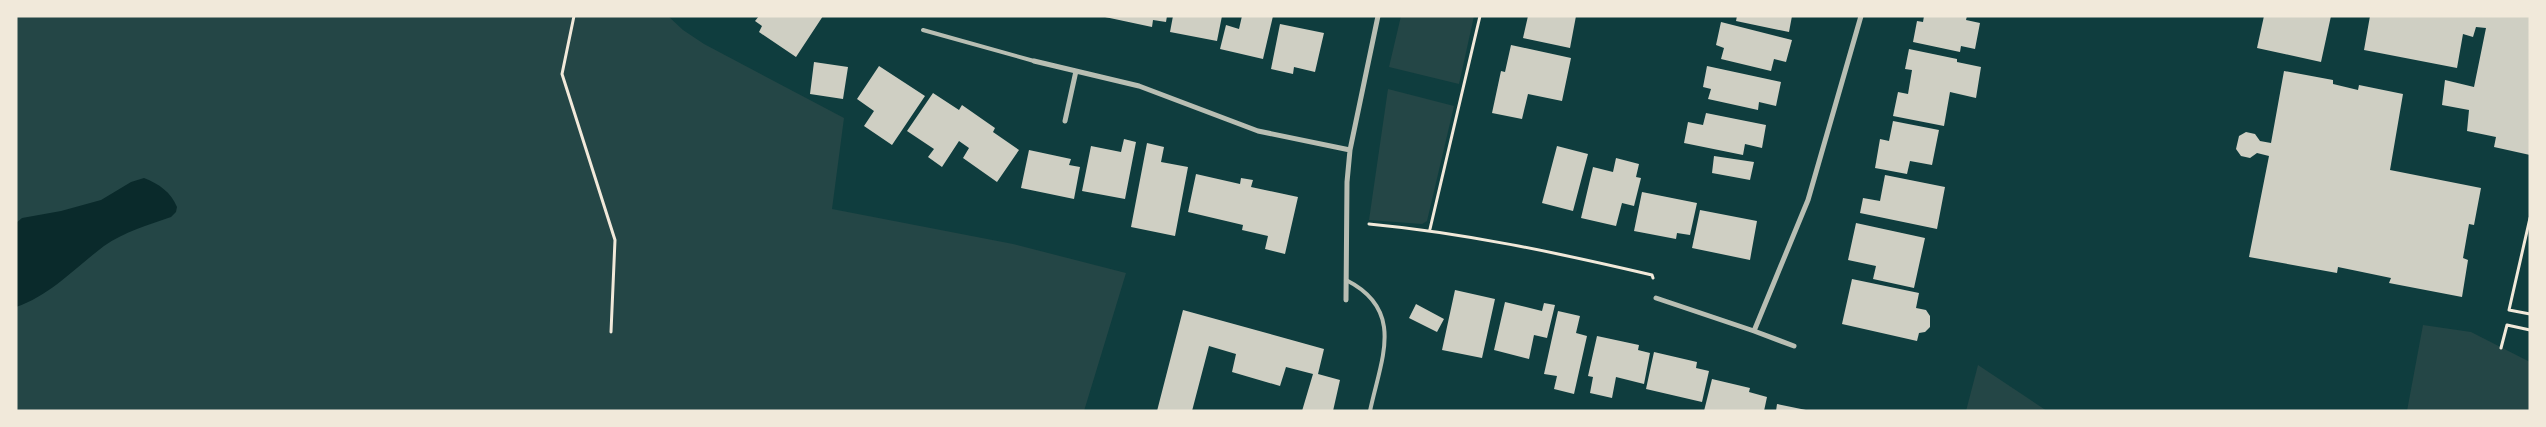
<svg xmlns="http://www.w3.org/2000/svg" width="2546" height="427" font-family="Manrope,sans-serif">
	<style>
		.green { fill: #244646 }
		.water { fill: #0a2a2b }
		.building { fill: #cfcfc3 }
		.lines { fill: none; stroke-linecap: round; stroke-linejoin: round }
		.path { stroke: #f1e9da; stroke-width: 3 }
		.service { stroke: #b8beb3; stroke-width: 4 }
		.minor { stroke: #b8beb3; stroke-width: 5 }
	</style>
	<rect width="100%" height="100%" fill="#0f3d3e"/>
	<!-- green -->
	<path class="green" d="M 16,16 L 668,16 L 683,30 L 704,44 L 844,118 L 832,209 L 1013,244 L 1126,273 L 1084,411 L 16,411 Z
		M 1401,16 L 1474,16 L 1459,84 L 1389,67 Z
		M 1388,89 L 1454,106 L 1427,221 L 1422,224 L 1369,220 Z
		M 2423,325 L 2471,332 L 2530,362 L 2530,411 L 2407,411 Z
		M 1978,365 L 2047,411 L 1966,411 Z"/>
	<!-- water -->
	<path class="water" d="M 144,178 C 159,184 171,192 177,207 L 176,212 L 171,217 C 148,225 124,232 104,246 C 76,267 51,295 16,307 L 16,223 L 22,218 L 61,211 L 101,200 L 131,182 Z"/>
	<!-- building -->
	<path class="building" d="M 759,16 L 823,16 L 796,57 L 759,32 L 762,26 L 755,21 Z
		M 1167,16 L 1166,22 L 1153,20 L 1152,27 L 1105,17 Z
		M 1173,16 L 1222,16 L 1217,41 L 1170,32 Z
		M 1242,16 L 1273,16 L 1263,59 L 1220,49 L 1226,25 L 1239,29 Z
		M 1528,16 L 1576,16 L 1570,48 L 1523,38 Z
		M 1737,16 L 1792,16 L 1789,32 L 1736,21 Z
		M 1924,16 L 1967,16 L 1966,20 L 1980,23 L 1975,49 L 1961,46 L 1960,52 L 1913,42 L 1917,21 L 1923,22 Z
		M 2264,16 L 2331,16 L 2321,62 L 2257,48 Z
		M 2370,16 L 2530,16 L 2530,155 L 2494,147 L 2496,137 L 2467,131 L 2469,110 L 2442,105 L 2445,80 L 2474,87 L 2486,28 L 2476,27 L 2473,37 L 2463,34 L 2457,68 L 2364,50 Z
		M 1721,22 L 1792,40 L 1786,62 L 1774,59 L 1771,71 L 1721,59 L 1724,48 L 1716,45 Z
		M 1280,24 L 1324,33 L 1315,72 L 1294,67 L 1293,74 L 1271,69 Z
		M 1511,45 L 1571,58 L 1562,101 L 1528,94 L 1522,119 L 1492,113 L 1501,71 L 1505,72 Z
		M 1909,49 L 1957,59 L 1957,62 L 1981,67 L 1976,98 L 1950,92 L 1944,126 L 1893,116 L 1898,92 L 1908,94 L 1912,70 L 1905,69 Z
		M 814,62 L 848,67 L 843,99 L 810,94 Z
		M 879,66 L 925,96 L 892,145 L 864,126 L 874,111 L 857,99 Z
		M 1707,66 L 1781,82 L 1776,106 L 1759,102 L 1758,110 L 1708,99 L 1711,89 L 1703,87 Z
		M 2284,71 L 2333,80 L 2333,84 L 2358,90 L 2359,85 L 2403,94 L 2390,170 L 2481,188 L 2474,225 L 2469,224 L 2463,258 L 2468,260 L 2462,297 L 2389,283 L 2391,278 L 2338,267 L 2337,273 L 2249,257 L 2269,156 L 2257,153 L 2250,158 L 2241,156 L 2236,149 L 2239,136 L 2246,132 L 2255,134 L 2260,141 L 2271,143 Z
		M 933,93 L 959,110 L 962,105 L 995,128 L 993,132 L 1019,150 L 997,182 L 963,158 L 969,148 L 959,141 L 942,167 L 928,157 L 934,149 L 907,131 Z
		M 1706,113 L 1766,125 L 1762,148 L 1745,144 L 1743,155 L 1684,143 L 1688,122 L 1703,125 Z
		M 1893,121 L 1939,130 L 1932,165 L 1910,161 L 1907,174 L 1875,168 L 1880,139 L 1889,141 Z
		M 1124,139 L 1136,142 L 1125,199 L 1082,191 L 1091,146 L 1121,152 Z
		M 1147,143 L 1164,147 L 1161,162 L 1188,167 L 1175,236 L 1131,227 Z
		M 1557,146 L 1588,154 L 1573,211 L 1542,203 Z
		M 1029,150 L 1071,159 L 1069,165 L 1080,167 L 1074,199 L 1021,188 Z
		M 1714,156 L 1754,162 L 1750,180 L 1712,173 Z
		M 1616,158 L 1639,164 L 1636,177 L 1641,178 L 1634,206 L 1622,203 L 1616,226 L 1581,218 L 1593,167 L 1613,172 Z
		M 1196,174 L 1240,184 L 1241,178 L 1253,180 L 1251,187 L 1298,197 L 1285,254 L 1265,249 L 1268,236 L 1242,230 L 1243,225 L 1188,212 Z
		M 1885,175 L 1945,187 L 1937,229 L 1860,213 L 1863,198 L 1880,201 Z
		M 1642,192 L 1697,203 L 1690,235 L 1677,233 L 1676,239 L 1634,231 Z
		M 1700,210 L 1757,221 L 1750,260 L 1692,248 Z
		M 1856,223 L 1925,238 L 1914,288 L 1873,279 L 1876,266 L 1848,260 Z
		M 1852,279 L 1919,293 L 1916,308 L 1926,310 L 1930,316 L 1930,327 L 1925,332 L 1919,333 L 1917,341 L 1842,324 Z
		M 1455,290 L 1495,299 L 1482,358 L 1442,350 Z
		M 1505,302 L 1542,311 L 1544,303 L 1555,305 L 1547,338 L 1534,335 L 1529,359 L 1494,350 Z
		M 1416,304 L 1444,319 L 1437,332 L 1409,318 Z
		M 1183,310 L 1324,349 L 1318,374 L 1340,380 L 1333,411 L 1302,411 L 1313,374 L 1286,367 L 1280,386 L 1232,372 L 1236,354 L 1209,346 L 1192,411 L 1157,411 Z
		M 1558,311 L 1580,316 L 1576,333 L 1587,336 L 1574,394 L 1554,389 L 1557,376 L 1544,374 Z
		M 1597,336 L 1639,345 L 1638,350 L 1650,353 L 1644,384 L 1616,377 L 1612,398 L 1590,393 L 1593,377 L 1588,376 Z
		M 1654,352 L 1697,362 L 1696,368 L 1709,371 L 1702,402 L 1646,389 Z
		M 1712,379 L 1750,388 L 1749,392 L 1767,397 L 1764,411 L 1704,411 Z
		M 1777,404 L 1806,410 L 1806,411 L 1776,411 Z"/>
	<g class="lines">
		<!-- path -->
		<path class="path" d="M 574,16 L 562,74 L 615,240 L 611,332
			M 2530,218 L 2509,310 L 2530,314
			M 1369,224 C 1465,233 1558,253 1652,275 L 1653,278
			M 1430,229 L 1480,16
			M 2501,348 L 2507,325 L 2530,330"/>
		<!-- service -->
		<path class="service" d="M 923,30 L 1034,61
			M 1346,280 C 1406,310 1381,359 1370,411"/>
		<!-- minor -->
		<path class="minor" d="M 1034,61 L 1139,86 L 1258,131 L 1350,150
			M 1065,121 L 1076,71
			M 1656,298 L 1754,331 L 1808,200 L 1861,16
			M 1346,300 L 1347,182 L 1350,150 L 1378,16
			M 1754,331 L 1794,346"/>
	</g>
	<!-- border -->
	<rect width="2546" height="427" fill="none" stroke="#f1e9da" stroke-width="35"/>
</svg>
